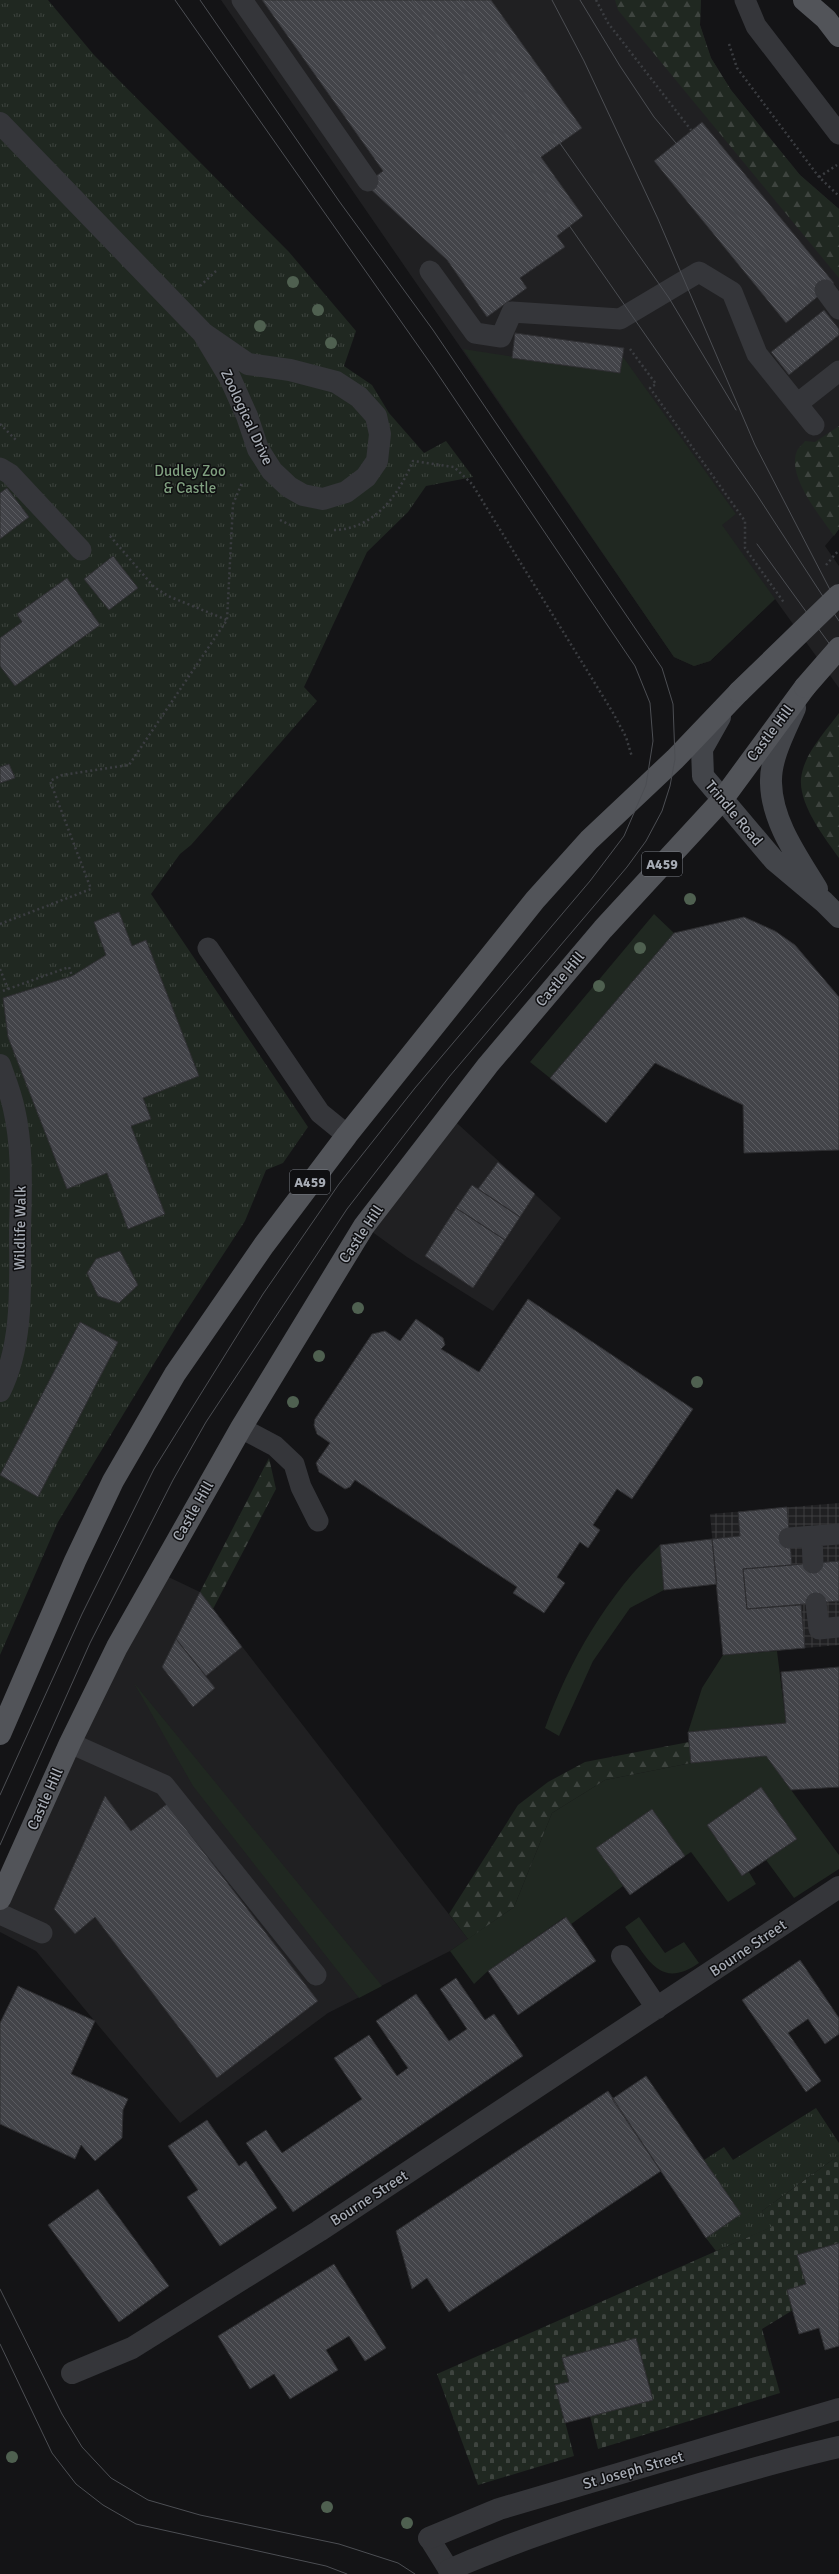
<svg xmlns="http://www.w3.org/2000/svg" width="839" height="2574" font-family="Signika,sans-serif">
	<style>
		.built { fill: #202022 }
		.industrial { fill: url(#industrial-grid) }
		.grass { fill: #202821 }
		.forest { fill: url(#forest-firs) }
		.cemetery { fill: url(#cemetery-stones) }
		.park { fill: url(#park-tufts) }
		.building { fill: url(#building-back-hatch); stroke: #2e2e31 }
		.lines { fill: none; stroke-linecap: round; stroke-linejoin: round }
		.path { stroke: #3b3d41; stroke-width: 2.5; stroke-dasharray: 2 3; stroke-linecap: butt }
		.service { stroke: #35363a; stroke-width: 21 }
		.pedestrian { stroke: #35363a; stroke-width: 22 }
		.minor { stroke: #35363a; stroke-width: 22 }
		.secondary { stroke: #43454a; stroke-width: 22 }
		.primary { stroke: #525459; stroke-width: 22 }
		.tram { stroke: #4c4e53; stroke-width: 1 }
		.path-bridge { stroke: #3b3d41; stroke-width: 2.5; stroke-dasharray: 2 3; stroke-linecap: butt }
		.primary-bridge { stroke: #525459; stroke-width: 22 }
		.tree { fill: #4f6050 }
		.labels { text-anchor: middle; stroke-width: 3; stroke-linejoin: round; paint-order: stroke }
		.shield { fill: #0f0f11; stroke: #797d84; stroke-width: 1 }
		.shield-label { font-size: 14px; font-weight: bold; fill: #a7acb5 }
		.street-label { font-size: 15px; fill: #a7acb5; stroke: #0f0f11 }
		.park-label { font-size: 15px; fill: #7f9f7f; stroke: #0f0f11 }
	</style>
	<defs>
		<pattern id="industrial-grid" width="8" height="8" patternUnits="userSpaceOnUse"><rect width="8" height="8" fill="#202022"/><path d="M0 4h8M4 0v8" fill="none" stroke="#3e3e40"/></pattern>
		<pattern id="forest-firs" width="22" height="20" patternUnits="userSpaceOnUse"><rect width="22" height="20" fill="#202821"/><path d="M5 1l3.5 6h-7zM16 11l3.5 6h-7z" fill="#3e443f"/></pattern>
		<pattern id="cemetery-stones" width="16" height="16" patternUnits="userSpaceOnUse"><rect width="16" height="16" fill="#202821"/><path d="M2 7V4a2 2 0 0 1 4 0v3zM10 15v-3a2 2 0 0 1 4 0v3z" fill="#3e443f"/></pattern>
		<pattern id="park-tufts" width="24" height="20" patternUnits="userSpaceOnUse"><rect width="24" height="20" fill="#202821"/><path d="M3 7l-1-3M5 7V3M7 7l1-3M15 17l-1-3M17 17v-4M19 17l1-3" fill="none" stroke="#3e443f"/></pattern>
		<pattern id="building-back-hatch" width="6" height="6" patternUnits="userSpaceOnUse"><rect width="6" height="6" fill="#434449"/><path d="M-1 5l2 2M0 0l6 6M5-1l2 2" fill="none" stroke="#5b5c61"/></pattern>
	</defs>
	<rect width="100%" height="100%" fill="#141416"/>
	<!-- built -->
	<path class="built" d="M 221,0 L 701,0 L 700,25 L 711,58 L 731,90 L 800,175 L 839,209 L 839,529 L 825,546 L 839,566 L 839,688 L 775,599 L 710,661 L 694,666 L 674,657 Z
		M 448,1115 L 561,1218 L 493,1311 L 407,1257 L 364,1226 Z
		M 158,1572 L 200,1592 L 468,1939 L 450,1951 L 328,2013 L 180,2123 L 36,1951 L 0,1932 L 0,1899 Z"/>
	<!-- industrial -->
	<path class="industrial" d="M 839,1503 L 839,1645 L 723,1655 L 710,1514 Z"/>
	<!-- grass -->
	<path class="grass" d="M 463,349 L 620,373 L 623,357 L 736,514 L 722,525 L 775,599 L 710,661 L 694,666 L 674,657 Z
		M 654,914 L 674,933 L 550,1078 L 530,1062 Z
		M 660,1545 L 664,1590 L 630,1608 L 593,1661 L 559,1736 L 545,1728 C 569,1661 608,1594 660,1545 Z
		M 777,1651 L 786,1723 L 688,1732 L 702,1688 L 723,1655 Z
		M 134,1683 L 382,1986 L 359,1998 L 193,1786 Z
		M 766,1756 L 839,1855 L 839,1869 L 794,1898 L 766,1860 L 797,1839 L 761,1788 L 707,1825 L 742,1876 L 749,1872 L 756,1884 L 728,1902 L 691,1852 L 685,1856 L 652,1809 L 597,1848 L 623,1886 L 570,1925 L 565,1917 L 488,1971 L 474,1984 L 450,1951 L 514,1907 L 552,1813 L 605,1780 L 691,1763 Z
		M 639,1917 L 665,1953 L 684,1942 L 699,1963 C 659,1991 647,1957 625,1927 Z"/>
	<!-- forest -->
	<path class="forest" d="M 615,0 L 701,0 L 700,25 L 711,58 L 731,90 L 800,175 L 839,209 L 839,278 L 618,10 Z
		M 839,426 L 839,529 L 834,536 C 821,517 786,476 797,451 C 798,448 803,444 805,441 L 815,442 Z
		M 839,713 L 839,858 C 825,838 799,805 801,779 C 803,755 825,732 839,713 Z
		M 269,1458 L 276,1489 L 213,1609 L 200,1592 Z
		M 689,1742 L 691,1763 L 605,1780 L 552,1813 L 514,1907 L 468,1939 L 449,1914 L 518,1805 L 548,1782 L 585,1762 Z"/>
	<!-- cemetery -->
	<path class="cemetery" d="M 839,2155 L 839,2243 L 797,2255 L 806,2284 L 793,2310 L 762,2329 L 780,2393 L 598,2449 L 590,2416 L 653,2399 L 636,2338 L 563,2358 L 569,2382 L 557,2391 L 574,2456 L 478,2485 L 437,2374 L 771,2227 L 762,2211 Z"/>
	<!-- park -->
	<path class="park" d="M 0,0 L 48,0 L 94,55 L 289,252 L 356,331 L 344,366 L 372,385 L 389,413 L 424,453 L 446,441 L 473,477 L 426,486 L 408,512 L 367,552 L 304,687 L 317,701 L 191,845 L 180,854 L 151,894 L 308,1127 L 283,1163 L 266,1170 L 245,1221 L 178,1324 L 58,1522 L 0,1655 Z
		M 816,2108 L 839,2143 L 839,2155 L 762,2211 L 772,2227 L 716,2251 L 706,2238 L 741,2214 L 704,2160 L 724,2147 L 733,2160 Z"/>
	<!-- building -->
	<path class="building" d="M 262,0 L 491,0 L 582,128 L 541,157 L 583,216 L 557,236 L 565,247 L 520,278 L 527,288 L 487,317 L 447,260 L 365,184 L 383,171 Z
		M 702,122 L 834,283 L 786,323 L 654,161 Z
		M 824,310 L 839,329 L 839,335 L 789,375 L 771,352 Z
		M 515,333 L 624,348 L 620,373 L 512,358 Z
		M 7,488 L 29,517 L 0,539 L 0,493 Z
		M 113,556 L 138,588 L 109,610 L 84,579 Z
		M 67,578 L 100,625 L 15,686 L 0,666 L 0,638 L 22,622 L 17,614 Z
		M 9,764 L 15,778 L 0,783 L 0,767 Z
		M 119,912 L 132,946 L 146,940 L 199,1076 L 143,1098 L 151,1119 L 131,1126 L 165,1214 L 128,1229 L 107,1173 L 67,1189 L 8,1037 L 3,998 L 72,976 L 106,955 L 94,922 Z
		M 744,917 L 775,931 L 795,945 L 839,997 L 839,1150 L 744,1153 L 743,1105 L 655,1063 L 606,1123 L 550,1078 L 674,933 Z
		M 498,1162 L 535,1194 L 520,1217 L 478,1189 Z
		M 472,1185 L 520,1217 L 505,1240 L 456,1208 Z
		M 456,1208 L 505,1240 L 473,1288 L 425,1256 Z
		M 120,1251 L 138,1285 L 119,1303 L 98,1296 L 87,1273 L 96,1259 Z
		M 528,1299 L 693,1409 L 632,1499 L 617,1489 L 593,1525 L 600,1530 L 588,1548 L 580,1542 L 557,1577 L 565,1583 L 544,1613 L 513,1593 L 517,1587 L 355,1480 L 350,1487 L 345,1489 L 319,1472 L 316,1463 L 330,1443 L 317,1434 L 314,1425 L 315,1419 L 372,1334 L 385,1331 L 400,1341 L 416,1319 L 443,1338 L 445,1345 L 441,1349 L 479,1372 Z
		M 80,1322 L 118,1342 L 38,1497 L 0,1475 Z
		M 787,1507 L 792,1565 L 743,1569 L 747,1609 L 801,1605 L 805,1648 L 723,1655 L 712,1539 L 740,1536 L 738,1512 Z
		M 712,1539 L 717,1584 L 664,1590 L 660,1545 Z
		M 839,1561 L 839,1601 L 747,1609 L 743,1569 Z
		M 200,1592 L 242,1647 L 206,1676 L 176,1639 Z
		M 176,1639 L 215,1688 L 193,1707 L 162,1667 Z
		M 839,1667 L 839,1787 L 791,1790 L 766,1756 L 691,1763 L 688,1732 L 786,1723 L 781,1672 Z
		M 761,1787 L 797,1839 L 742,1876 L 707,1825 Z
		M 105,1796 L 131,1831 L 167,1804 L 318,2001 L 217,2078 L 95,1917 L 75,1934 L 54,1909 Z
		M 652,1809 L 685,1856 L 630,1895 L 596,1848 Z
		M 566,1917 L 596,1961 L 518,2015 L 488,1971 Z
		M 800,1960 L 839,2018 L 839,2034 L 825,2044 L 808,2019 L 788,2033 L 821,2081 L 806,2092 L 742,2000 Z
		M 456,1978 L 485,2020 L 494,2014 L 523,2056 L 293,2212 L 246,2143 L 266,2130 L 282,2153 L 362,2099 L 334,2058 L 369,2035 L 397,2076 L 408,2068 L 376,2021 L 416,1994 L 449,2041 L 467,2029 L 440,1989 Z
		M 18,1986 L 95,2021 L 71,2074 L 128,2099 L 123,2110 L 122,2138 L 95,2161 L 81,2145 L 75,2159 L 0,2124 L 0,2023 Z
		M 646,2076 L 741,2214 L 706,2238 L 612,2099 Z
		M 608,2091 L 661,2171 L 449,2312 L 427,2278 L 412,2289 L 396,2231 Z
		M 207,2120 L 239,2166 L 246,2161 L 277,2208 L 220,2246 L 187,2197 L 198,2190 L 168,2146 Z
		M 98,2189 L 169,2286 L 119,2322 L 48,2225 Z
		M 839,2243 L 839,2346 L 825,2350 L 819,2328 L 799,2334 L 787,2290 L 806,2284 L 797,2255 Z
		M 334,2264 L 386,2348 L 365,2361 L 349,2336 L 326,2350 L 338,2370 L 290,2399 L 274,2374 L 250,2389 L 218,2336 Z
		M 636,2338 L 653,2400 L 565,2423 L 555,2385 L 569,2382 L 562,2358 Z"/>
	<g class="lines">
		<!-- path -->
		<path class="path" d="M 596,0 L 608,23 L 691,130
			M 729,44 L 737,68 L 819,177 L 839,196
			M 819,177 L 837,165
			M 200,286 L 216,271
			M 630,349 L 656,384 L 650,388 L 745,521 L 745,548 L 785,604
			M 0,424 L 17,441
			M 280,520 L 290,525
			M 334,530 C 375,529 399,494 413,461 L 454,467 L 472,484 L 612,711 L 626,737 L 632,757
			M 110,536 L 154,587 L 168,596 L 227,620
			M 0,924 L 91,889 L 50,781 L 62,775 L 129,765 L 227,620 L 233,504 L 242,483
			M 0,969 L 8,989 L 0,992
			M 8,989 L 69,967 L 72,976"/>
		<!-- service -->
		<path class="service" d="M 242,0 L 368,181
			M 745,0 L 756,26 L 839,134
			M 430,271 L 475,333 L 501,337 L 512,312 L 620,319 L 699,272 L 732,292 L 757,354 L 814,425
			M 825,290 L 839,309
			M 797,404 L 839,371
			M 0,468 L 10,474 L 81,550
			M 208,948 L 320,1113 L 347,1135
			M 241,1428 L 275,1446 L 294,1464 L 301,1487 L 318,1521
			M 812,1536 L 813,1563
			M 789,1538 L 839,1534
			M 816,1603 L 819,1629 L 839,1627
			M 70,1743 L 164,1785 L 316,1975
			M 0,1914 L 42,1933
			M 429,2538 L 449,2570"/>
		<!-- pedestrian -->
		<path class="pedestrian" d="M 0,1065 C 5,1079 11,1094 14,1109 C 23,1148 21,1190 20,1230 C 20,1282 24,1343 0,1391"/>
		<!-- minor -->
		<path class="minor" d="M 0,123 L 203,333 L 248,364 L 290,370 L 336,382 L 359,397 L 376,416 L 380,434 L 377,461 L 366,477 L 346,492 L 323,499 L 303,495 L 289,487 L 272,471 L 258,449 L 247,416 L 230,378 L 203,333
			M 622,1956 L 657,2008
			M 72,2373 L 132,2348 L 319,2231 L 839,1887
			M 429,2538 L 499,2509 L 839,2409
			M 449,2570 C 519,2539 592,2516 666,2494 C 724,2477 781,2460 839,2447"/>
		<!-- secondary -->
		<path class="secondary" d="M 795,708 C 785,731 770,758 771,783 C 772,822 797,856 817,889
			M 720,717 L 702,749 L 703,776 L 774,860 L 824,902 L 839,917"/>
		<!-- primary -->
		<path class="primary" d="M 804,0 L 826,19 L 839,36
			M 0,1734 L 75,1561 L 113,1481 L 175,1374 L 264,1245 L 347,1135 L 535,900 L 589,840 L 675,759 L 739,692
			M 0,1899 L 70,1743 L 117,1647 L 241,1428 L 364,1226 L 488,1065 L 603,929 L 722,800 L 805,687"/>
		<!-- tram -->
		<path class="tram" d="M 412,0 L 757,495 L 839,621
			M 459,0 L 669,298 L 736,410
			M 552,0 L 584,61 L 658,219 L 755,445 L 839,607
			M 580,0 L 620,66 L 654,117 L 800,290
			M 757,544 L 839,657
			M 0,1795 L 82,1614 L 154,1469 L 263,1294 L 339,1184 L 415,1088 L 590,881 L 624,836 L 646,785 L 653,741 L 650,703 L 635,666 L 433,367 L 175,0
			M 0,1845 L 90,1643 L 173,1480 L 206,1422 L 347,1209 L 449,1077 L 627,867 L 646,841 L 662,811 L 670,786 L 675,759 L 673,704 L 662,668 L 433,330 L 339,201 L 200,0
			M 0,2289 L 62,2414 L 82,2447 L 111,2478 L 148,2500 L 200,2515 L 339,2544 L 398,2563 L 415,2574
			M 0,2344 L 52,2453 L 76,2484 L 103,2505 L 136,2524 L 326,2566 L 347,2574"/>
		<!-- path-bridge -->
		<path class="path-bridge" d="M 826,565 L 839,550"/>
		<!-- primary-bridge -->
		<path class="primary-bridge" d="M 805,687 L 839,648
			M 739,692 L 839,595"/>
	</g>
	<!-- trees -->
	<g class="tree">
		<circle cx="293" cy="282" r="6"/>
		<circle cx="318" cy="310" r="6"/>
		<circle cx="260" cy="326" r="6"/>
		<circle cx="331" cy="343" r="6"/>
		<circle cx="690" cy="899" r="6"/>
		<circle cx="640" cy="948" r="6"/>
		<circle cx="599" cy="986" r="6"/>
		<circle cx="358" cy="1308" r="6"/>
		<circle cx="319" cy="1356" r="6"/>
		<circle cx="697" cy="1382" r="6"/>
		<circle cx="293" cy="1402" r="6"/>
		<circle cx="12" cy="2457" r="6"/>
		<circle cx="327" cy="2507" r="6"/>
		<circle cx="407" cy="2523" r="6"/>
	</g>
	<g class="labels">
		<!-- shield labels -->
		<g class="shield">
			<rect x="642" y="852" width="40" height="24" rx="3"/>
			<rect x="290" y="1170" width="40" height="24" rx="3"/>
		</g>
		<g class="shield-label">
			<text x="662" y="869">A459</text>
			<text x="310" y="1187">A459</text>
		</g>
		<!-- street labels -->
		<g class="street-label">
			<text transform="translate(247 417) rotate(65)" y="5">Zoological Drive</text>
			<text transform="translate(770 733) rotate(-53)" y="5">Castle Hill</text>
			<text transform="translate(734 813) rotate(50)" y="5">Trindle Road</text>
			<text transform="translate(560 979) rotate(-50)" y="5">Castle Hill</text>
			<text transform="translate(20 1228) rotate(-89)" y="5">Wildlife Walk</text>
			<text transform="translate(361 1234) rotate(-56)" y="5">Castle Hill</text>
			<text transform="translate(193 1511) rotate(-60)" y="5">Castle Hill</text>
			<text transform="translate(45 1799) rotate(-66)" y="5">Castle Hill</text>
			<text transform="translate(748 1948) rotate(-34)" y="5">Bourne Street</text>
			<text transform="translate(369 2198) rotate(-33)" y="5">Bourne Street</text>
			<text transform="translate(633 2470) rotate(-16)" y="5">St Joseph Street</text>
		</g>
		<!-- park labels -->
		<g class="park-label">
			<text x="190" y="476">Dudley Zoo<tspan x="190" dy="17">&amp; Castle</tspan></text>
		</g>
	</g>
</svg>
